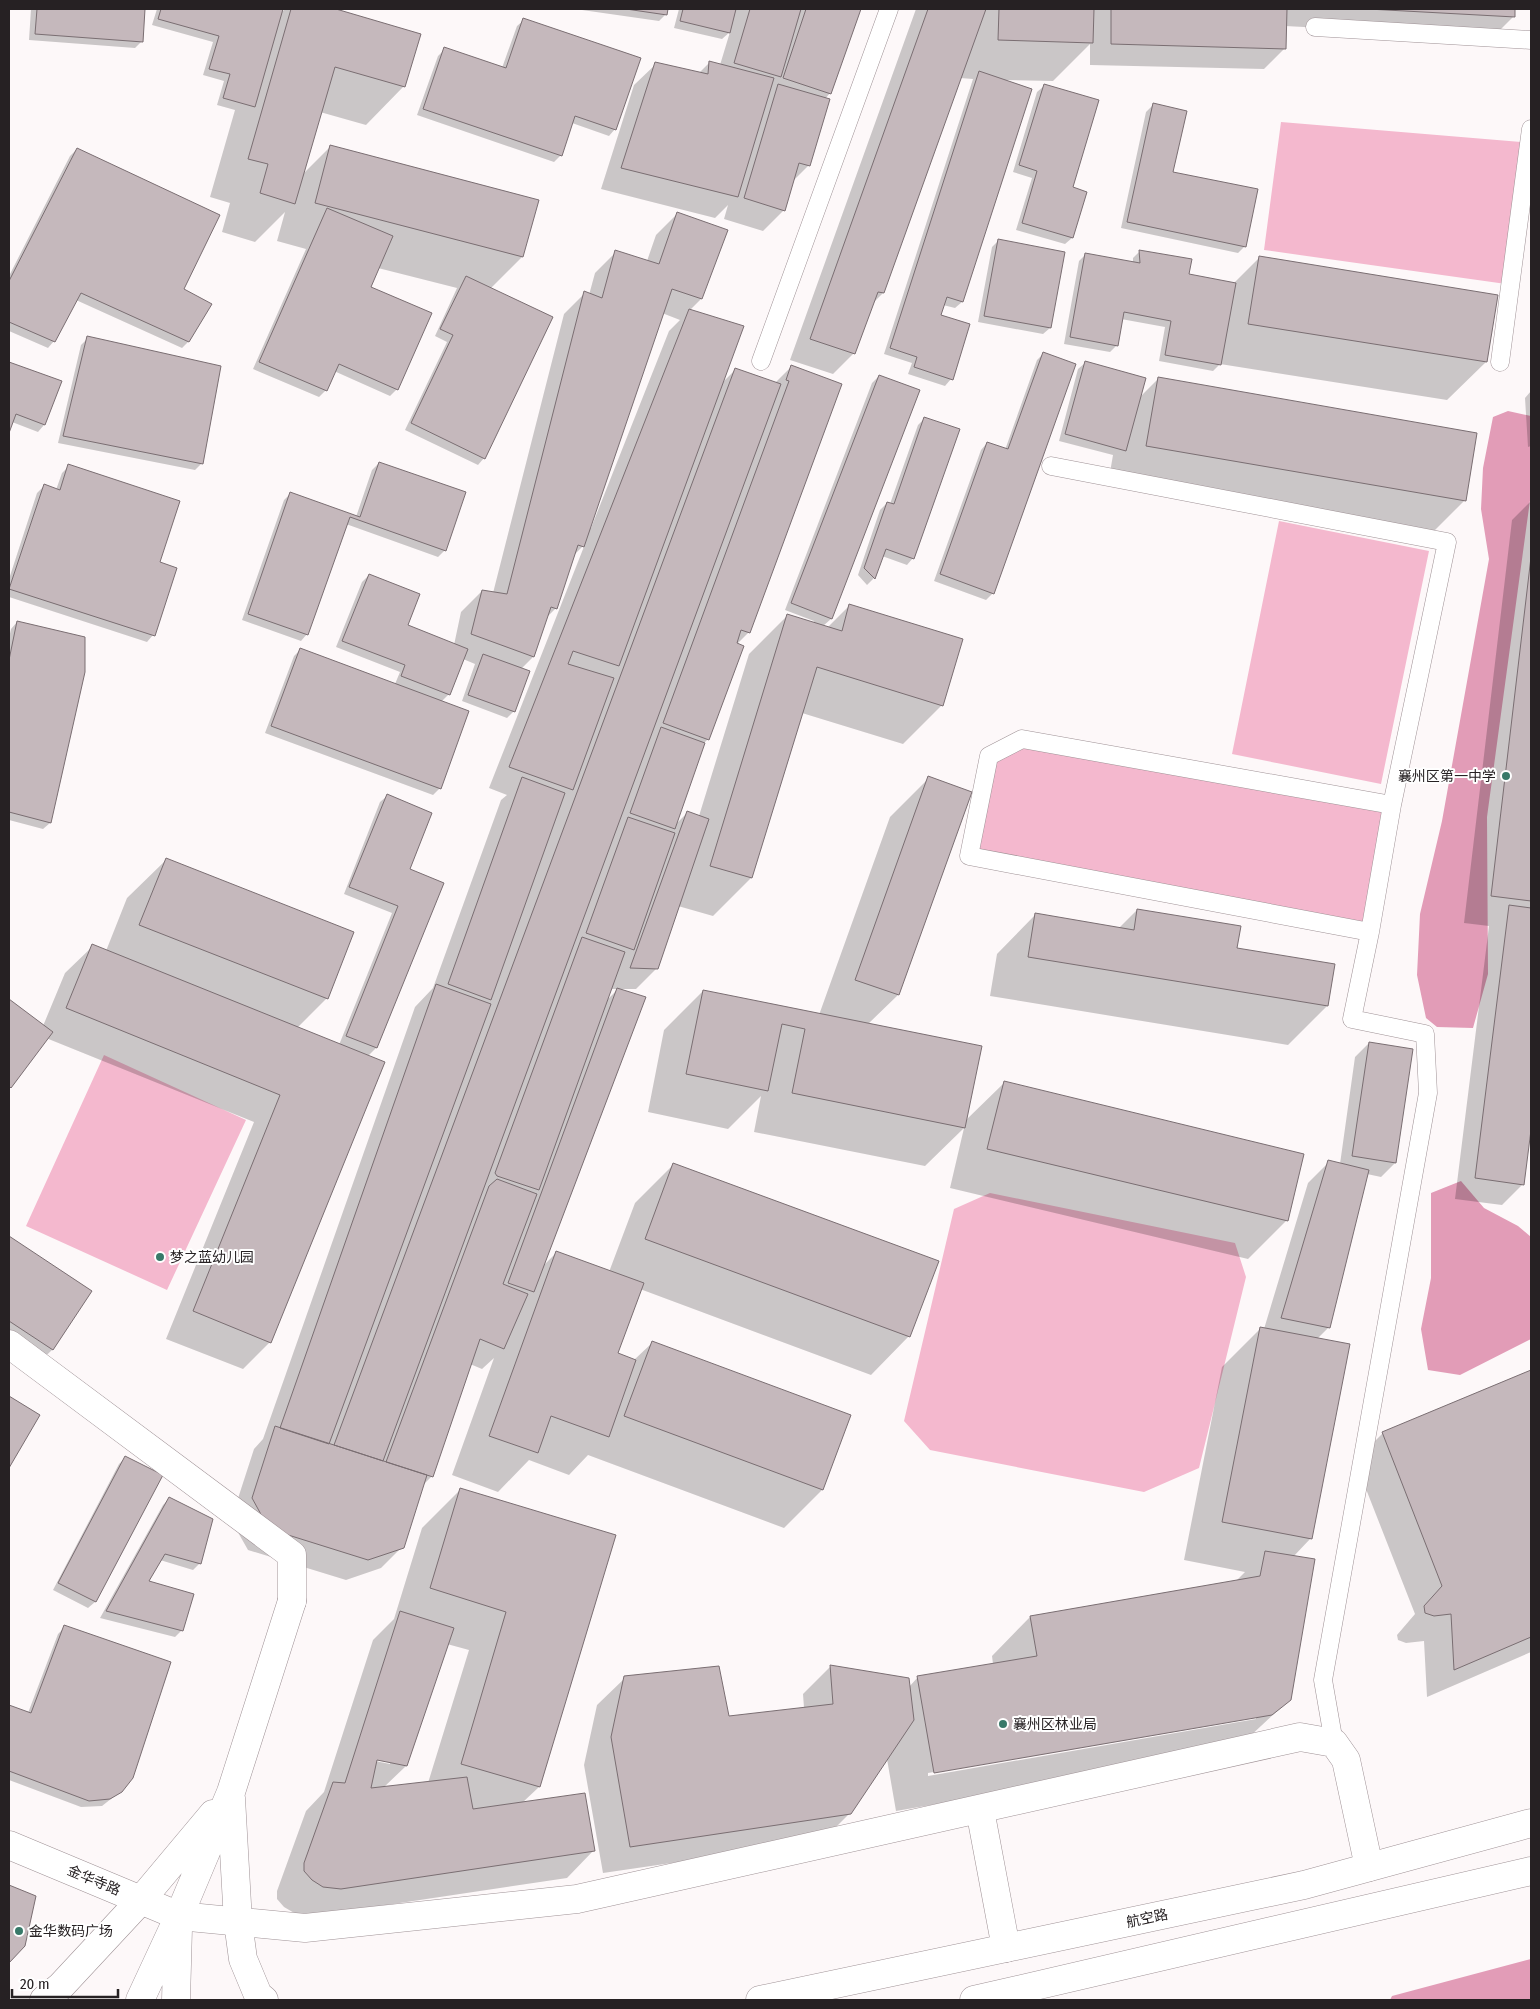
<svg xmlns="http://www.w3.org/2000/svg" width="1540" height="2009" font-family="'Fira Sans Condensed','Noto Sans SC',sans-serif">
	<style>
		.green { fill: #f4b8ce }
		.forest { fill: #e29cb7 }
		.shadow { fill: #0003; fill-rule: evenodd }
		.building { fill: #c5b8bc; stroke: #7a6e72 }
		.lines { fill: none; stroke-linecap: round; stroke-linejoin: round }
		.lane-casing { stroke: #9f9296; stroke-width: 19 }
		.street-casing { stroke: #9f9296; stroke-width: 29 }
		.secondary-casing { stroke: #9f9296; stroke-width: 29 }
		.primary-casing { stroke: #9f9296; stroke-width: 29 }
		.lane { stroke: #fff; stroke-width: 18 }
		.street { stroke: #fff; stroke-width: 28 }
		.secondary { stroke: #fff; stroke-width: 28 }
		.primary { stroke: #fff; stroke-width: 28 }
		.poi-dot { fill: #387969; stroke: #fff; stroke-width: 2 }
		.labels { text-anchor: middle; stroke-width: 4; stroke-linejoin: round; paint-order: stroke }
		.poi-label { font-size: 14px; fill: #262123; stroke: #fff; text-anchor: start }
		.street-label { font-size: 14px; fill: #262123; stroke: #fff }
	</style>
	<rect width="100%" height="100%" fill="#fdf8f9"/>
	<!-- green -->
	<path class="green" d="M 1281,122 L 1521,142 L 1506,284 L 1264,250 Z
		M 1279,521 L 1429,551 L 1381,784 L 1232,754 Z
		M 1022,739 L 1392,805 L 1370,932 L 969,856 L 989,756 Z
		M 104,1055 L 246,1120 L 167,1290 L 26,1226 Z
		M 990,1193 L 1235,1243 L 1246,1277 L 1199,1468 L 1144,1492 L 930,1450 L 904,1421 L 954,1209 Z"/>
	<!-- forest -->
	<path class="forest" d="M 1508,411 L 1531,416 L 1531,493 L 1487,817 L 1488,974 L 1473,1028 L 1437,1027 L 1426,1018 L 1417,975 L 1420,914 L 1442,821 L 1489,559 L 1481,509 L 1483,468 L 1493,417 Z
		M 1461,1181 L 1484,1208 L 1518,1226 L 1531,1237 L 1531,1339 L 1460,1375 L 1428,1370 L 1421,1329 L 1431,1278 L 1431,1193 Z
		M 1531,1959 L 1531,2000 L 1390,2000 L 1392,1996 Z"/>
	<!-- shadow -->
	<path class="shadow" d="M 31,9 L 144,9 L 142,41 L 135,48 L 29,40 Z
		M 157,9 L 281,9 L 280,14 L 285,9 L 331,9 L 419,34 L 404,86 L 366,125 L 320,112 L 302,175 L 330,147 L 522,257 L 490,289 L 484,458 L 478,465 L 405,430 L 447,342 L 435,336 L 457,288 L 378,268 L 369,288 L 397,389 L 390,396 L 334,371 L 326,390 L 319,397 L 253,369 L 306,249 L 277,241 L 285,212 L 255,242 L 222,232 L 230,203 L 210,197 L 235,110 L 217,105 L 224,81 L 203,75 L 213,42 L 152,25 Z
		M 575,9 L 667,9 L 666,14 L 659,21 Z
		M 679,9 L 859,9 L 830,93 L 825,99 L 809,165 L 792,182 L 784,210 L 763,231 L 724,219 L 728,205 L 715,218 L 601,189 L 634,85 L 656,64 L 699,73 L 710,62 L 720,65 L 730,32 L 722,39 L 674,28 Z
		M 916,9 L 1514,9 L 1514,16 L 1493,37 L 1285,26 L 1285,48 L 1264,69 L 1090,65 L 1090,44 L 1053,81 L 1004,80 L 1031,89 L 962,302 L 955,308 L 943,305 L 940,316 L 951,379 L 945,386 L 908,374 L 912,363 L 884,354 L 973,79 L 960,78 L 883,293 L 872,304 L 854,353 L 833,374 L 790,360 Z
		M 524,20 L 615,129 L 609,136 L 572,123 L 561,155 L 554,162 L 417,115 L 438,56 L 445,49 L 502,68 L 517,26 Z
		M 1044,86 L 1072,188 L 1085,192 L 1072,238 L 1065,244 L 1016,230 L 1032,178 L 1013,172 L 1037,92 Z
		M 1153,105 L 1172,173 L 1245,246 L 1238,253 L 1121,228 L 1146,112 Z
		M 77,149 L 182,289 L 210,305 L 188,342 L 182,348 L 76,300 L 54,341 L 48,348 L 9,331 L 9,276 L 70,156 Z
		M 677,214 L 701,299 L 690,310 L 722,383 L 735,370 L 775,383 L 791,367 L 841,385 L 749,632 L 737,644 L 708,739 L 703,744 L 675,825 L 688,812 L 699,816 L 749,654 L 787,616 L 813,623 L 814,621 L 785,610 L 872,383 L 879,376 L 918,391 L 831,619 L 823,626 L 827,628 L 850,605 L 962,640 L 941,706 L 903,744 L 802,713 L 751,878 L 713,916 L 678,906 L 657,968 L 636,989 L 611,989 L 606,1001 L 617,990 L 543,1266 L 556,1253 L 609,1272 L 635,1203 L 674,1164 L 909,1336 L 871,1375 L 640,1289 L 617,1354 L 634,1360 L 652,1343 L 822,1490 L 784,1528 L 588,1455 L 569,1475 L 529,1460 L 498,1492 L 452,1475 L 494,1358 L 482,1369 L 470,1364 L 432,1476 L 423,1485 L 402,1547 L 381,1568 L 346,1580 L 248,1550 L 231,1520 L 254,1449 L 263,1439 L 415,1007 L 433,988 L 501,800 L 507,795 L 489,788 L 585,544 L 572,557 L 556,608 L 546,618 L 533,657 L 521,669 L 514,711 L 507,718 L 462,701 L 475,664 L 463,659 L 449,694 L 441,702 L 440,788 L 433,795 L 265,733 L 294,656 L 300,650 L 395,684 L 400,672 L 336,647 L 362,582 L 369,575 L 406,626 L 454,645 L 461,612 L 482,591 L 493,593 L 564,314 L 585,293 L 589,295 L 595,273 L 616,252 L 647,261 L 656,235 ZM 662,313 L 680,320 L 669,331 L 591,528 L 589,527 Z
		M 999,240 L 1050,328 L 1043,334 L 978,322 L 992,247 Z
		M 1140,251 L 1187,275 L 1233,284 L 1260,257 L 1486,362 L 1447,400 L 1220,364 L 1213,371 L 1159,361 L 1165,327 L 1121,319 L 1117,345 L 1110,352 L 1064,344 L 1079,261 L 1086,254 L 1133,263 L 1133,258 Z
		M 88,338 L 202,463 L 195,470 L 58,443 L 81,345 Z
		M 1043,354 L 993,593 L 986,600 L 934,581 L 981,450 L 987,443 L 1005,450 L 1037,360 Z
		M 9,363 L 60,382 L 44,425 L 38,432 L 12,422 L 9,429 Z
		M 1085,363 L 1139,398 L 1158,379 L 1465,500 L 1426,539 L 1108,484 L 1113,455 L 1059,441 L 1078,369 Z
		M 1531,391 L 1531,446 L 1528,447 L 1525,398 Z
		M 925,418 L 913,558 L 907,565 L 882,556 L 874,578 L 867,585 L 858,575 L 880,510 L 887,503 L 890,504 L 918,425 Z
		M 379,463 L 445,550 L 438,557 L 346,524 L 307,634 L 301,641 L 242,620 L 284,500 L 291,493 L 356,517 L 372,470 Z
		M 69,466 L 158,563 L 153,635 L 147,642 L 9,597 L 9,579 L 37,493 L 44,486 L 56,490 L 62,473 Z
		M 1531,501 L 1531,1120 L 1523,1184 L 1502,1205 L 1455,1199 L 1489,926 L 1464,923 L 1512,520 Z
		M 17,622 L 84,671 L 50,823 L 43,829 L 9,820 L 9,638 L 11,629 Z
		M 929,778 L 970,792 L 898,995 L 868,1024 L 965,1121 L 1004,1083 L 1302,1155 L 1286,1221 L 1248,1259 L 950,1188 L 964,1128 L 925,1166 L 754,1132 L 761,1096 L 728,1129 L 648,1112 L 664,1030 L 703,991 L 819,1015 L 890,817 Z
		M 387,796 L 408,870 L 443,883 L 376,1048 L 368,1056 L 270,1342 L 243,1369 L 166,1339 L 254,1122 L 46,1038 L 9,1088 L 9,1001 L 43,1026 L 65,973 L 93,946 L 106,951 L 127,898 L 166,860 L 352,933 L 326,999 L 297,1028 L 339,1045 L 392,913 L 344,894 L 380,802 Z
		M 1137,910 L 1235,949 L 1333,965 L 1327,1006 L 1288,1045 L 990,996 L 997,954 L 1035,915 L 1118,929 Z
		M 1369,1043 L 1395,1163 L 1381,1177 L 1367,1174 L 1329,1327 L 1317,1339 L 1311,1538 L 1293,1557 L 1290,1699 L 1232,1753 L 896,1811 L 887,1759 L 850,1813 L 822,1841 L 603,1873 L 584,1765 L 597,1705 L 625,1678 L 728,1718 L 804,1708 L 803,1694 L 830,1667 L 909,1687 L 918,1677 L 993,1664 L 992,1656 L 1030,1617 L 1236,1581 L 1245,1572 L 1184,1560 L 1222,1367 L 1261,1328 L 1264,1329 L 1308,1183 L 1329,1162 L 1340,1164 L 1355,1057 ZM 1256,1717 L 1256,1719 L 928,1776 L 928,1773 Z
		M 9,1238 L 90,1292 L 52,1350 L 31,1370 L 9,1356 Z
		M 1531,1371 L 1531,1652 L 1427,1697 L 1424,1641 L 1406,1643 L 1398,1640 L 1397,1635 L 1415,1614 L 1355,1461 L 1383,1433 Z
		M 9,1397 L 39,1415 L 9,1466 Z
		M 126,1457 L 161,1476 L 95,1602 L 88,1608 L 53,1590 L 119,1464 Z
		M 461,1489 L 615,1536 L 539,1787 L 522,1803 L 594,1850 L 567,1878 L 313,1916 L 296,1914 L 284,1907 L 277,1899 L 277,1891 L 306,1811 L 324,1792 L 373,1640 L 394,1619 L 422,1528 ZM 447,1644 L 469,1650 L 428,1783 L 383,1788 L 406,1766 ZM 371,1758 L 390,1762 L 390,1764 L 370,1760 Z
		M 170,1498 L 200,1563 L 193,1570 L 160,1560 L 148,1582 L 182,1630 L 175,1637 L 100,1618 L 163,1505 Z
		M 65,1627 L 121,1791 L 102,1806 L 81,1807 L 9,1780 L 9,1707 L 28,1713 L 58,1634 Z
		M 9,1887 L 35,1897 L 24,1945 L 9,1961 Z"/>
	<!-- building -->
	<path class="building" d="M 37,9 L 145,9 L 143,42 L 35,34 Z
		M 161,9 L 283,9 L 255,107 L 223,98 L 230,74 L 209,69 L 219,36 L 158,19 Z
		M 291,9 L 336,9 L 421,34 L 405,87 L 335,67 L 295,204 L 260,193 L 268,164 L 248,159 Z
		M 626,9 L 668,9 L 667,15 Z
		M 683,9 L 736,9 L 730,33 L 680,21 Z
		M 750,9 L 801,9 L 781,77 L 734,63 Z
		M 806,9 L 861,9 L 831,94 L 783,78 Z
		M 928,9 L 986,9 L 884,293 L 878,292 L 855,354 L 810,339 Z
		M 999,9 L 1094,9 L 1093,43 L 998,40 Z
		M 1111,9 L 1287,9 L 1286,49 L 1111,44 Z
		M 1368,9 L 1515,9 L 1515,17 Z
		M 523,18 L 641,58 L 616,130 L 575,116 L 562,156 L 423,109 L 444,47 L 506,68 Z
		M 709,61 L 774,78 L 738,197 L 621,168 L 655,62 L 708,74 Z
		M 979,71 L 1032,89 L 963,302 L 947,297 L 941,315 L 970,324 L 953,380 L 914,367 L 917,357 L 890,348 Z
		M 778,84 L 830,99 L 810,166 L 799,163 L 785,211 L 744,198 Z
		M 1044,84 L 1099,100 L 1073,187 L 1087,192 L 1073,238 L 1022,223 L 1037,171 L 1019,165 Z
		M 1153,103 L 1187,111 L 1173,172 L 1258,189 L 1246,247 L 1127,222 Z
		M 330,145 L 539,200 L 523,257 L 315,203 Z
		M 77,148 L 220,215 L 184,289 L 212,304 L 189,342 L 81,293 L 55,342 L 9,322 L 9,281 Z
		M 327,208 L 393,236 L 371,287 L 432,313 L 398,390 L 339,364 L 327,391 L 259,362 Z
		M 677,212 L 728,230 L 702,299 L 672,289 L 584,547 L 578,545 L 557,609 L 551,607 L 534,657 L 471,634 L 482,590 L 507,594 L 584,291 L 602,298 L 615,250 L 659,264 Z
		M 998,239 L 1065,252 L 1051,328 L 984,316 Z
		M 1139,250 L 1192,259 L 1189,274 L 1236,283 L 1221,365 L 1165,355 L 1171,321 L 1124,312 L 1118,346 L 1070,337 L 1085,253 L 1140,263 Z
		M 1259,256 L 1498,295 L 1487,362 L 1248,324 Z
		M 466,276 L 553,317 L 485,459 L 411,423 L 453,335 L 440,329 Z
		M 689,309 L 744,326 L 619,666 L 573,651 L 568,664 L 614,678 L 573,790 L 509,767 Z
		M 87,336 L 221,366 L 203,464 L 63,436 Z
		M 1043,352 L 1076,364 L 994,594 L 940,574 L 987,442 L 1008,449 Z
		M 1085,361 L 1146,378 L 1126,451 L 1065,434 Z
		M 9,362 L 62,381 L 45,425 L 16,414 L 9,433 Z
		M 791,365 L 842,384 L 750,633 L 741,630 L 737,643 L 744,646 L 709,740 L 663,723 L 789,381 L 786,380 Z
		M 735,368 L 781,384 L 383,1461 L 334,1445 Z
		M 879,375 L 920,390 L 832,619 L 791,603 Z
		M 1158,377 L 1477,433 L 1466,501 L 1146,446 Z
		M 924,417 L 960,429 L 914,559 L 886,549 L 875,579 L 864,568 L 887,502 L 894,504 Z
		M 379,462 L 466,492 L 446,551 L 350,517 L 308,635 L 248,614 L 290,492 L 360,517 Z
		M 68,464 L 180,501 L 160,562 L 177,568 L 155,636 L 9,589 L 44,484 L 60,490 Z
		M 1531,557 L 1531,901 L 1491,896 Z
		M 369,574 L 420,594 L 408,625 L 468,649 L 450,695 L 401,676 L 405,665 L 342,641 Z
		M 849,604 L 963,639 L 943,706 L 817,667 L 752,878 L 710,866 L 787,614 L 842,631 Z
		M 17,621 L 85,637 L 85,672 L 51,823 L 9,812 L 9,660 Z
		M 300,648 L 469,711 L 441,789 L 271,726 Z
		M 483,654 L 530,671 L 515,712 L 468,695 Z
		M 661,727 L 705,743 L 675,829 L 630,813 Z
		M 928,776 L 972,792 L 899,995 L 855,980 Z
		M 522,777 L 565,793 L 491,1000 L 448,984 Z
		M 387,794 L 432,813 L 410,869 L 444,883 L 377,1048 L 346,1036 L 398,906 L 349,887 Z
		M 687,811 L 709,819 L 658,969 L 630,968 Z
		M 628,817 L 675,833 L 634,950 L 586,933 Z
		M 166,858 L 354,932 L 328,999 L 139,925 Z
		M 1509,905 L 1531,908 L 1531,1130 L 1524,1185 L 1475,1178 Z
		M 1137,909 L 1241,926 L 1237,948 L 1335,964 L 1328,1006 L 1028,957 L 1035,913 L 1134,930 Z
		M 582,937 L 625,952 L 539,1190 L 497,1176 L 495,1173 Z
		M 92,944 L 385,1062 L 271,1343 L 193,1311 L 280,1095 L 66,1008 Z
		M 436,984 L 491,1004 L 329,1444 L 280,1428 Z
		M 617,988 L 646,997 L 534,1292 L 508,1283 Z
		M 703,990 L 982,1046 L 965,1128 L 792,1093 L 805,1029 L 782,1024 L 768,1091 L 686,1074 Z
		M 9,999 L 53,1032 L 11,1088 L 9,1086 Z
		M 1369,1042 L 1413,1049 L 1396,1163 L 1352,1156 Z
		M 1004,1081 L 1304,1154 L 1288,1221 L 987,1149 Z
		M 1328,1160 L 1369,1170 L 1330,1328 L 1281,1318 Z
		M 673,1163 L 939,1261 L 910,1337 L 645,1239 Z
		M 497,1179 L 537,1194 L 503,1284 L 528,1294 L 504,1349 L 480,1339 L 433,1477 L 386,1462 L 489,1186 Z
		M 9,1236 L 92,1291 L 53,1350 L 9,1321 Z
		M 556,1251 L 644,1283 L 618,1353 L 636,1360 L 609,1437 L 551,1416 L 538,1453 L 489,1436 Z
		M 1260,1327 L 1350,1344 L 1312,1539 L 1222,1522 Z
		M 652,1341 L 851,1415 L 823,1490 L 624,1416 Z
		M 1531,1370 L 1531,1637 L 1454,1670 L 1451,1614 L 1434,1616 L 1425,1613 L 1424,1606 L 1442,1586 L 1382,1432 Z
		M 9,1396 L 40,1415 L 9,1468 Z
		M 275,1426 L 427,1475 L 404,1548 L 368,1560 L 269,1529 L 252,1498 Z
		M 125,1456 L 163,1475 L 96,1602 L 58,1583 Z
		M 460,1488 L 616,1535 L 540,1787 L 461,1764 L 506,1612 L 430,1588 Z
		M 169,1497 L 213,1519 L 201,1564 L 165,1554 L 149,1581 L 194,1594 L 183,1631 L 106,1611 Z
		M 1265,1551 L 1315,1559 L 1291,1700 L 1272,1715 L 934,1773 L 917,1676 L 1037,1656 L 1030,1616 L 1260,1576 Z
		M 400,1611 L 454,1628 L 407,1766 L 377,1760 L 371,1788 L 467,1777 L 473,1809 L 585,1793 L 595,1851 L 341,1889 L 323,1887 L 312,1880 L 304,1871 L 304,1863 L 333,1782 L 345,1783 Z
		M 64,1625 L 171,1662 L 133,1778 L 122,1792 L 110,1799 L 89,1801 L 9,1771 L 9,1705 L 31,1713 Z
		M 830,1665 L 909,1678 L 914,1720 L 851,1814 L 630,1847 L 611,1737 L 624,1676 L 719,1666 L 729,1716 L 833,1704 Z
		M 9,1885 L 36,1896 L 25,1946 L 9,1963 Z"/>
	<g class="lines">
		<!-- lane casing -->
		<g class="lane-casing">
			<path id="lane" d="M 1315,27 L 1531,40
				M 761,361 L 889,9
				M 1500,362 L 1531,129
				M 1051,466 L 1447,542 L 1392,805 L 1370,932 L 1352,1019 L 1425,1034 L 1428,1093 L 1323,1680 L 1334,1743
				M 1370,932 L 969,856 L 989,756 L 1022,739 L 1392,805"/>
		</g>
		<!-- street casing -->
		<g class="street-casing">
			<path id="street" d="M 9,1344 L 292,1555 L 292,1601
				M 980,1810 L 1006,1948
				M 9,1845 L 179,1916 L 305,1928 L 577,1899 L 1300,1737 L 1334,1743 L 1346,1760 L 1369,1867"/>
		</g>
		<!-- secondary casing -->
		<g class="secondary-casing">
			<path id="secondary" d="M 231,1798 L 238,1922 L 243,1959 L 258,1995 L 264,2000
				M 44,2000 L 61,1986 L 141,1900 L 213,1814
				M 140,2000 L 179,1916 L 231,1792 L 292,1601
				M 176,2000 L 178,1928"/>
		</g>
		<!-- primary casing -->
		<g class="primary-casing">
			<path id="primary" d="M 760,2000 L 1304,1885 L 1531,1823
				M 974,2000 L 1531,1871"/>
		</g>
		<!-- lane -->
		<use href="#lane" class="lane"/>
		<!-- street -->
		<use href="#street" class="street"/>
		<!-- secondary -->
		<use href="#secondary" class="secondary"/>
		<!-- primary -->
		<use href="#primary" class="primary"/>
	</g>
	<!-- markers -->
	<g class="poi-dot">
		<circle cx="1506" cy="776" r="5"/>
		<circle cx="160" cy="1257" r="5"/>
		<circle cx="1003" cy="1724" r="5"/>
		<circle cx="19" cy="1931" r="5"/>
	</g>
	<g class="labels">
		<!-- poi labels -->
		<g class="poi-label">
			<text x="1496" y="781" text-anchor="end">襄州区第一中学</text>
			<text x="170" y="1262">梦之蓝幼儿园</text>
			<text x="1013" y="1729">襄州区林业局</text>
			<text x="29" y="1936">金华数码广场</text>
		</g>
		<!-- street labels -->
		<g class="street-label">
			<text transform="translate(94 1880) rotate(23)" y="5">金华寺路</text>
			<text transform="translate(1147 1918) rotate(-12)" y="5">航空路</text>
		</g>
	</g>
	<!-- border -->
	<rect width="1540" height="2009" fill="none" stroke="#262123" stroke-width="20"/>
	<!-- scale -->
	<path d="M12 1989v8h106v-8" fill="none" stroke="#262123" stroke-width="2.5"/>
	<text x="20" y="1989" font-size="15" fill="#262123" stroke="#ffffff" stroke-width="4" paint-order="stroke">20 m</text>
</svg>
